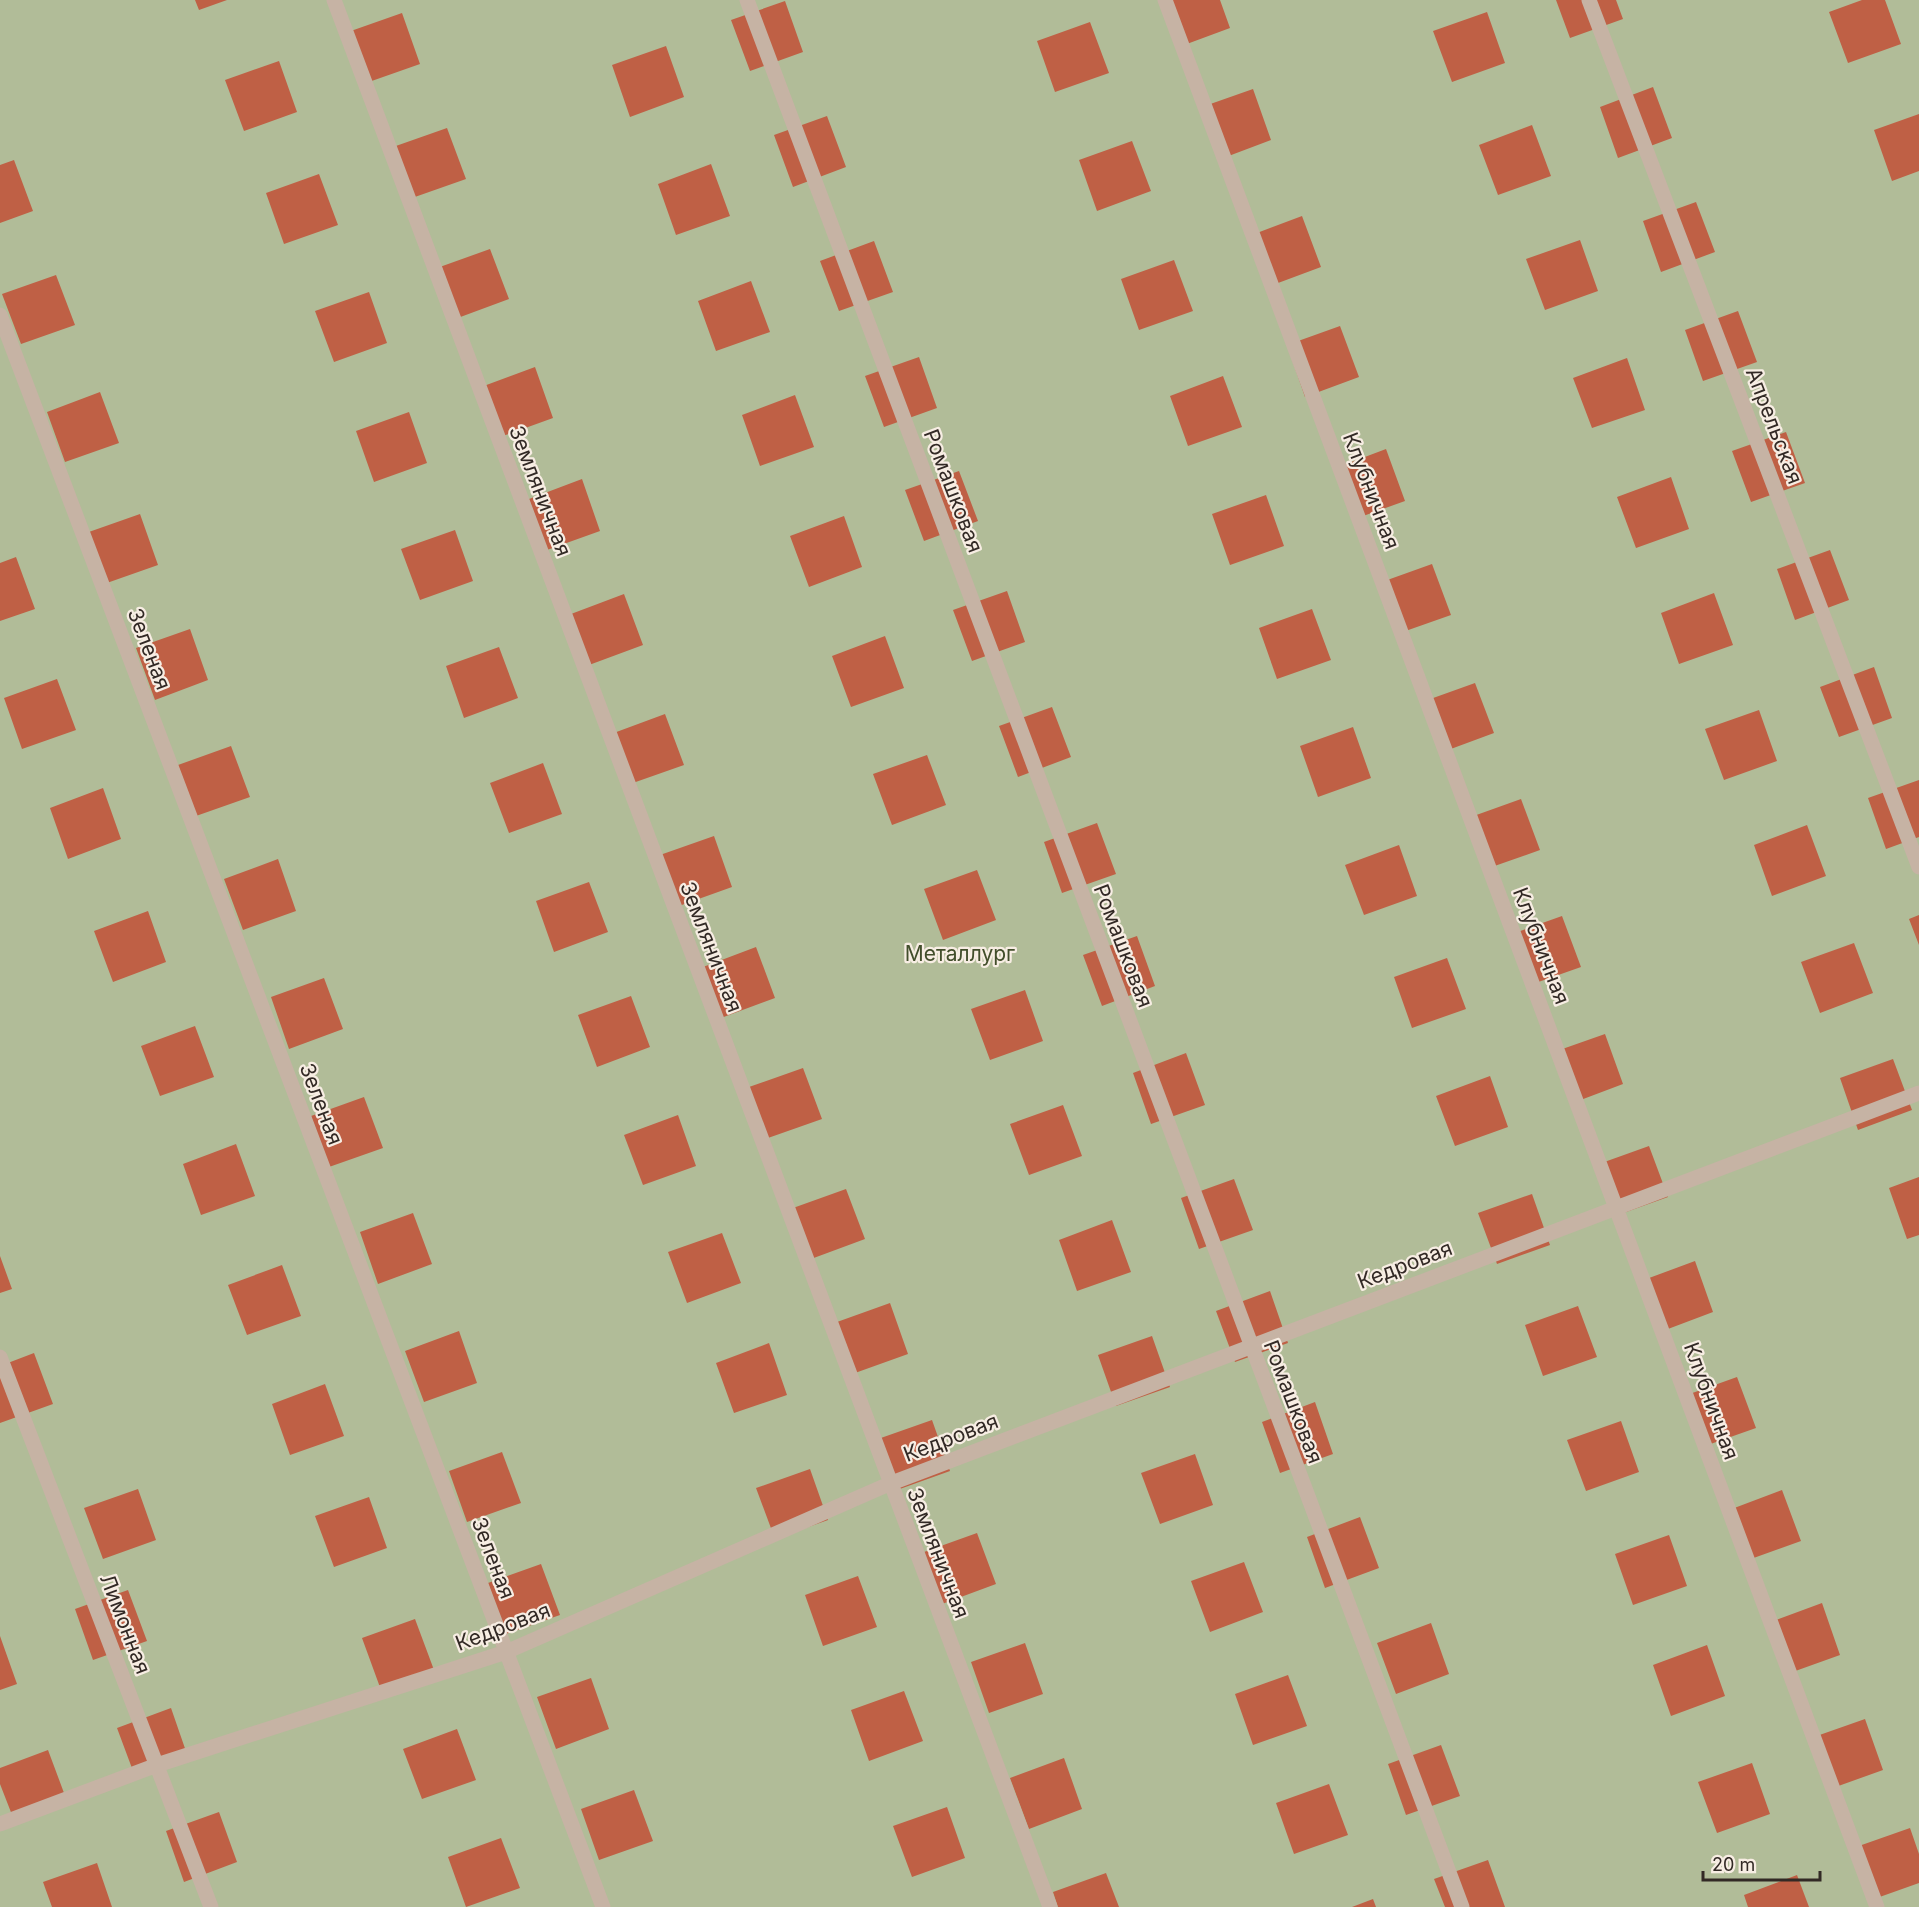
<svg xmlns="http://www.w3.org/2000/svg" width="1919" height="1907" font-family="Inter,sans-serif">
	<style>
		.green { fill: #b1bc98 }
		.building { fill: #bf6045 }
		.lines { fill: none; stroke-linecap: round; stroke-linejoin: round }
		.minor { stroke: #c6b3a4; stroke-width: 15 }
		.labels { text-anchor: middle; stroke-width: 4.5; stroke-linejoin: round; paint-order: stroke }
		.street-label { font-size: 21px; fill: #322925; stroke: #f7ede3 }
		.park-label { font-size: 21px; fill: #424e2b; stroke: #f7ede3 }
	</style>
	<rect width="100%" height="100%" fill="#efe3d7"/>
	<!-- green -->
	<path class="green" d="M 0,0 L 1919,0 L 1919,1907 L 0,1907 Z"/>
	<!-- building -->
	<path class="building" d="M 195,0 L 227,0 L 199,10 Z
		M 1159,0 L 1220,0 L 1230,28 L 1176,48 Z
		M 1556,0 L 1616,0 L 1623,19 L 1570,38 Z
		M 1862,0 L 1885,0 L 1901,44 L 1848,63 L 1829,12 Z
		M 785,1 L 803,52 L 750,71 L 731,20 Z
		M 1487,12 L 1505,63 L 1452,82 L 1433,31 Z
		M 402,13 L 420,64 L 366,83 L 348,32 Z
		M 1090,22 L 1109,73 L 1055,92 L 1037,41 Z
		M 666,46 L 684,97 L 630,117 L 612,65 Z
		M 279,61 L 297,112 L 244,131 L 225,80 Z
		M 1653,87 L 1672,138 L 1618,158 L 1600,107 Z
		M 1253,89 L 1271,140 L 1218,160 L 1199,108 Z
		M 1919,114 L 1919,171 L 1892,181 L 1874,130 Z
		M 827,116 L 846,167 L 793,187 L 774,135 Z
		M 1532,125 L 1551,176 L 1498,195 L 1479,145 Z
		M 447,128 L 466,179 L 412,198 L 393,147 Z
		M 1132,141 L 1151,191 L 1097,211 L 1079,160 Z
		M 14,160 L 33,211 L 0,223 L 0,165 Z
		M 711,164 L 730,216 L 676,235 L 658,184 Z
		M 319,174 L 338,225 L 284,244 L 266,193 Z
		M 1696,202 L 1715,252 L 1661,272 L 1643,221 Z
		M 1302,216 L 1321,267 L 1267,287 L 1249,236 Z
		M 1580,240 L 1598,291 L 1545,310 L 1526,259 Z
		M 874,241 L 893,292 L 839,311 L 820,261 Z
		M 490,249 L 509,299 L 455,319 L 437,268 Z
		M 1174,260 L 1193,311 L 1139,330 L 1121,279 Z
		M 56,275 L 75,325 L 21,344 L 2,294 Z
		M 751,281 L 770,332 L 716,351 L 698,301 Z
		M 369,292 L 387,343 L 334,362 L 315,311 Z
		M 1738,311 L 1757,362 L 1703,381 L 1685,330 Z
		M 1340,326 L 1359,377 L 1305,397 L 1287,345 Z
		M 919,357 L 937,408 L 884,427 L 865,376 Z
		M 1627,358 L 1645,410 L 1592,428 L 1573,378 Z
		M 535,367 L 553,418 L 500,437 L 481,387 Z
		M 1223,376 L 1242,427 L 1188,446 L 1170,396 Z
		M 100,392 L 119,443 L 65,462 L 47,412 Z
		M 795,395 L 814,447 L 760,466 L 742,415 Z
		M 409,412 L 427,463 L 374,482 L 356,431 Z
		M 1786,432 L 1805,483 L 1751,502 L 1732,451 Z
		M 1386,449 L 1405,501 L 1352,520 L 1333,469 Z
		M 959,471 L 978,521 L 924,541 L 905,490 Z
		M 1671,477 L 1689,529 L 1636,548 L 1617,497 Z
		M 582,479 L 600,531 L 547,550 L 529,499 Z
		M 1266,495 L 1284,546 L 1230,565 L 1212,514 Z
		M 140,514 L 158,565 L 104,584 L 86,533 Z
		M 844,516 L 862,567 L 809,587 L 790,536 Z
		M 455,530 L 473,581 L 420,600 L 401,549 Z
		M 1830,550 L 1849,600 L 1795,620 L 1777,569 Z
		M 16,557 L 35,609 L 0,621 L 0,563 Z
		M 1432,564 L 1451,615 L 1397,634 L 1379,583 Z
		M 1007,591 L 1025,642 L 972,661 L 953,610 Z
		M 1714,593 L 1733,645 L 1679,664 L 1661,613 Z
		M 624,594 L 643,645 L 589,665 L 571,614 Z
		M 1312,609 L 1331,660 L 1277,679 L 1259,628 Z
		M 190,629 L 208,680 L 155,700 L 136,648 Z
		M 885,636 L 904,688 L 851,707 L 832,656 Z
		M 499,647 L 518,698 L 464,718 L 446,666 Z
		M 1874,667 L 1892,718 L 1839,737 L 1820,687 Z
		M 57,679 L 76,730 L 22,749 L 4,698 Z
		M 1475,683 L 1494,733 L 1440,753 L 1422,702 Z
		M 1052,707 L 1071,757 L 1018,777 L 999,726 Z
		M 1759,710 L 1777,761 L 1724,780 L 1705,729 Z
		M 665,714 L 684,765 L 630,784 L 611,734 Z
		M 1353,727 L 1371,778 L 1318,797 L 1300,746 Z
		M 231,746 L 250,797 L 196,816 L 178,765 Z
		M 927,755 L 946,805 L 892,825 L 873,774 Z
		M 543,763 L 562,814 L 509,833 L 490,783 Z
		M 1919,780 L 1919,837 L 1886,849 L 1868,798 Z
		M 103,788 L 121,839 L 68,859 L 50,808 Z
		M 1521,799 L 1540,850 L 1486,869 L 1468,818 Z
		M 1097,823 L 1116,874 L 1062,893 L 1044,842 Z
		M 1807,825 L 1826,876 L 1772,896 L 1754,845 Z
		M 714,836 L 732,887 L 679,906 L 660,855 Z
		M 1399,845 L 1417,896 L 1364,915 L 1345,865 Z
		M 278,859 L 296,911 L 243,930 L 224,879 Z
		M 977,870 L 996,920 L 943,940 L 924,889 Z
		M 589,882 L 608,932 L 554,952 L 536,901 Z
		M 148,911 L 166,962 L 113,982 L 94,931 Z
		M 1919,915 L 1919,945 L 1909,919 Z
		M 1562,916 L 1581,967 L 1527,986 L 1509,935 Z
		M 1137,936 L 1155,986 L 1102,1006 L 1083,955 Z
		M 1854,943 L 1873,993 L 1820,1013 L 1801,962 Z
		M 756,947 L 775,998 L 721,1018 L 703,967 Z
		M 1447,958 L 1466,1009 L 1412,1028 L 1394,977 Z
		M 324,978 L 343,1029 L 289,1049 L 271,997 Z
		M 1025,990 L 1043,1041 L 990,1060 L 971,1009 Z
		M 631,996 L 650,1047 L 597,1067 L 578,1015 Z
		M 195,1026 L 214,1077 L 160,1096 L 141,1046 Z
		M 1605,1034 L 1623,1084 L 1570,1104 L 1551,1053 Z
		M 1186,1053 L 1205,1105 L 1151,1124 L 1133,1073 Z
		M 1893,1059 L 1912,1110 L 1858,1130 L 1840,1078 Z
		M 803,1068 L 822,1119 L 768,1138 L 749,1087 Z
		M 1490,1076 L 1508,1127 L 1455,1146 L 1436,1096 Z
		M 364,1097 L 383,1148 L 329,1167 L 311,1116 Z
		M 1063,1105 L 1082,1156 L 1029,1175 L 1010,1124 Z
		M 678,1115 L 696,1166 L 643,1185 L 624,1135 Z
		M 236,1144 L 255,1196 L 201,1215 L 183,1164 Z
		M 1649,1146 L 1668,1197 L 1615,1216 L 1596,1165 Z
		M 1919,1177 L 1919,1235 L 1907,1239 L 1889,1188 Z
		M 1234,1179 L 1253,1230 L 1199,1249 L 1181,1198 Z
		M 846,1189 L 865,1239 L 811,1259 L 793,1208 Z
		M 1532,1194 L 1550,1245 L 1497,1264 L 1478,1213 Z
		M 413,1213 L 432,1264 L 378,1284 L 360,1232 Z
		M 1112,1220 L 1131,1272 L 1077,1291 L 1059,1240 Z
		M 722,1233 L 741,1283 L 687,1303 L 668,1252 Z
		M 0,1256 L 12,1289 L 0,1293 Z
		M 1695,1261 L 1713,1312 L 1660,1332 L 1641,1281 Z
		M 282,1265 L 301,1316 L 247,1335 L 228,1285 Z
		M 1270,1291 L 1288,1343 L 1235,1362 L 1216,1311 Z
		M 890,1303 L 908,1354 L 855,1373 L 837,1322 Z
		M 1578,1306 L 1597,1357 L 1543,1376 L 1525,1325 Z
		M 459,1331 L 477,1383 L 424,1402 L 405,1351 Z
		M 1152,1336 L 1170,1387 L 1116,1406 L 1098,1355 Z
		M 769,1343 L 787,1395 L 734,1413 L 716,1363 Z
		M 34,1353 L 53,1404 L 0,1423 L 0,1366 Z
		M 1737,1377 L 1756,1428 L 1702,1447 L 1684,1396 Z
		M 325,1384 L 344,1436 L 290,1455 L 272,1404 Z
		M 1315,1402 L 1333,1454 L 1280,1473 L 1262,1422 Z
		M 932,1420 L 950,1471 L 897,1490 L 878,1439 Z
		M 1621,1421 L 1639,1472 L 1586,1491 L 1567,1440 Z
		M 502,1452 L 521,1503 L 467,1522 L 449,1471 Z
		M 1195,1454 L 1213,1505 L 1160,1524 L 1141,1473 Z
		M 810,1469 L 828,1520 L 775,1539 L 756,1488 Z
		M 138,1489 L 156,1540 L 103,1559 L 84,1508 Z
		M 1782,1490 L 1801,1541 L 1748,1560 L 1729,1510 Z
		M 369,1497 L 387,1548 L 334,1567 L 315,1516 Z
		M 1360,1517 L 1379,1568 L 1325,1588 L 1307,1537 Z
		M 977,1533 L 996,1584 L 942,1604 L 924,1552 Z
		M 1669,1535 L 1687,1586 L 1633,1605 L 1615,1554 Z
		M 1244,1562 L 1263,1612 L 1210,1632 L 1191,1581 Z
		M 541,1564 L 560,1615 L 506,1634 L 488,1583 Z
		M 858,1576 L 877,1627 L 823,1646 L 805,1595 Z
		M 128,1590 L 147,1641 L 93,1660 L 75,1609 Z
		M 1822,1603 L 1840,1655 L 1787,1674 L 1768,1623 Z
		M 415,1619 L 434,1670 L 381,1690 L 362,1638 Z
		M 1431,1623 L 1449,1674 L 1396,1694 L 1377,1643 Z
		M 0,1636 L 17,1684 L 0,1690 Z
		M 1025,1643 L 1043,1694 L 989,1713 L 971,1662 Z
		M 1707,1645 L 1725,1696 L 1671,1716 L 1653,1665 Z
		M 1288,1675 L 1307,1726 L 1253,1745 L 1235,1694 Z
		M 591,1678 L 609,1729 L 556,1749 L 537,1697 Z
		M 904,1691 L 923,1741 L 869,1761 L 851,1710 Z
		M 171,1708 L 189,1760 L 136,1779 L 117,1728 Z
		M 1865,1719 L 1883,1770 L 1830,1789 L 1811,1738 Z
		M 457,1729 L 476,1780 L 422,1799 L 403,1749 Z
		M 1441,1745 L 1460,1796 L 1406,1815 L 1388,1764 Z
		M 48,1750 L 67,1801 L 14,1820 L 0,1784 L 0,1768 Z
		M 1064,1758 L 1082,1809 L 1029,1829 L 1010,1778 Z
		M 1752,1763 L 1770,1814 L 1717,1833 L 1698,1782 Z
		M 1329,1784 L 1348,1835 L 1294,1854 L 1276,1803 Z
		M 634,1790 L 653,1841 L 599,1860 L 581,1809 Z
		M 947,1807 L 965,1858 L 912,1877 L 893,1826 Z
		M 219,1812 L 237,1862 L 184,1882 L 166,1831 Z
		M 1910,1828 L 1919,1854 L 1919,1883 L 1874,1899 L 1856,1847 Z
		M 501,1838 L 520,1888 L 466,1907 L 448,1857 Z
		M 1488,1860 L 1505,1907 L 1445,1907 L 1434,1879 Z
		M 97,1863 L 112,1907 L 52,1907 L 43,1882 Z
		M 1106,1873 L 1119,1907 L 1058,1907 L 1053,1892 Z
		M 1797,1875 L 1809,1907 L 1748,1907 L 1744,1895 Z
		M 1373,1899 L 1376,1907 L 1352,1907 Z"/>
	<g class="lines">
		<!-- minor -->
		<path class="minor" d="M 334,0 L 1050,1907
			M 747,0 L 1462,1907
			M 1165,0 L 1877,1907
			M 1589,0 L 1919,867
			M 0,315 L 603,1907
			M 0,1357 L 211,1907
			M 0,1824 L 157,1765 L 506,1652 L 889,1484 L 1919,1093"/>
	</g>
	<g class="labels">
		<!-- street labels -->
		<g class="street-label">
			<text transform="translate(1774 426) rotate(69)" y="7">Апрельская</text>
			<text transform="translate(540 491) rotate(69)" y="7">Земляничная</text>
			<text transform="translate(953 491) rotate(69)" y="7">Ромашковая</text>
			<text transform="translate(1371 491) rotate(69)" y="7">Клубничная</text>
			<text transform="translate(149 649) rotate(69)" y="7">Зеленая</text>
			<text transform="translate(1123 946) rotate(69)" y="7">Ромашковая</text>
			<text transform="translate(1541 946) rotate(69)" y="7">Клубничная</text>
			<text transform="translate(711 947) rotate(69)" y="7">Земляничная</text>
			<text transform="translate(321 1104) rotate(69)" y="7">Зеленая</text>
			<text transform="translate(1405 1265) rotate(-21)" y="7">Кедровая</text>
			<text transform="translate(1711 1401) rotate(70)" y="7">Клубничная</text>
			<text transform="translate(1293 1402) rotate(69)" y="7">Ромашковая</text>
			<text transform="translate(951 1438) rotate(-21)" y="7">Кедровая</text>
			<text transform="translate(938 1553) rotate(69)" y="7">Земляничная</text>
			<text transform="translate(493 1558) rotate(69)" y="7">Зеленая</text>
			<text transform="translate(125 1624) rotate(69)" y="7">Лимонная</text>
			<text transform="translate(503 1627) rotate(-21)" y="7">Кедровая</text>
		</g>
		<!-- park labels -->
		<g class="park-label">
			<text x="960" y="961">Металлург</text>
		</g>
	</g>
	<!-- scale -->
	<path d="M1703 1871v9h117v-9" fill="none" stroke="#322925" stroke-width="3"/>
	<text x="1712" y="1871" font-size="18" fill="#322925" stroke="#f7ede3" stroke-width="4.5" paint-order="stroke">20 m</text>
</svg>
